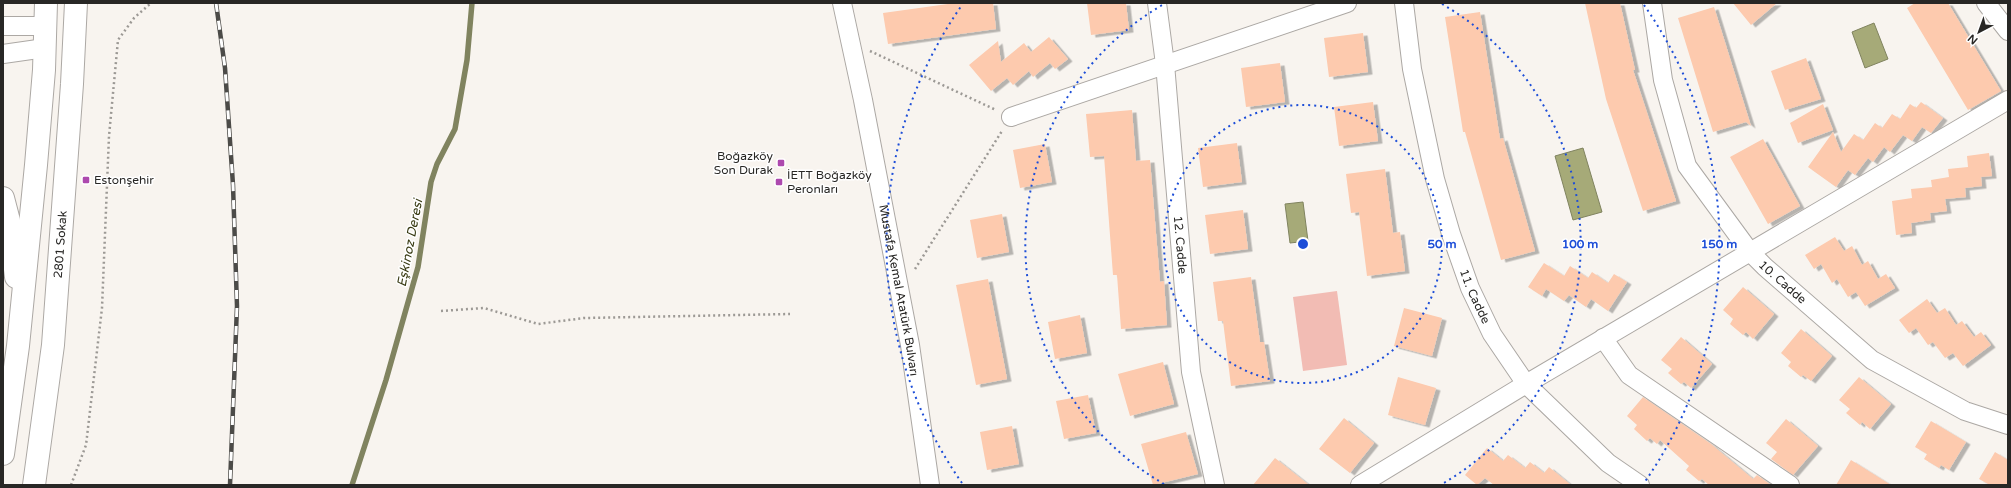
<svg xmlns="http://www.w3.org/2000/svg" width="2011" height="488" font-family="'Varela Round',sans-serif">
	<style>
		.green { fill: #f2bcb4 }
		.water { fill: #a6aa78; stroke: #80835f }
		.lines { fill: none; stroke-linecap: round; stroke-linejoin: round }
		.stream { stroke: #80835f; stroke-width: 5.5 }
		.building { fill: #fdcaae; filter: url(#shadow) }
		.minor-casing { stroke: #aca8a4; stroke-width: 20 }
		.major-casing { stroke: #aca8a4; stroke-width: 24 }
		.path { stroke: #9c9995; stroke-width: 2.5; stroke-dasharray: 2 3; stroke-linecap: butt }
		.minor { stroke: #fff; stroke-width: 18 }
		.major { stroke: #fff; stroke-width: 22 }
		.rail-casing { stroke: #4c4b48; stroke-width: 4.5 }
		.rail { stroke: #fff; stroke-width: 3; stroke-dasharray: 9; stroke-linecap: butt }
		.ring { fill: none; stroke: #1d4ed8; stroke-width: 2; stroke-dasharray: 2 4 }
		.poi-dot { fill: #ad49ae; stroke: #fff; stroke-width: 1.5 }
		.labels { text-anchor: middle; stroke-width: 3; stroke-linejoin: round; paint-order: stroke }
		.poi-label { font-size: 12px; fill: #282725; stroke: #fff; text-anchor: start }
		.street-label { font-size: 12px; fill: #282725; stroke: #fff }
		.water-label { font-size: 13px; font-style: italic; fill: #373911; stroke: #fff }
		.centre { fill: #1d4ed8; stroke: #fff; stroke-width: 2 }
		.ring-label { font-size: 12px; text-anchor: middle; font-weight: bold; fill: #1d4ed8; stroke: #fff; stroke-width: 3; stroke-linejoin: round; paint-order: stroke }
	</style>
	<defs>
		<filter id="shadow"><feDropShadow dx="4.5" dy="2.5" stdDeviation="0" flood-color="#0004"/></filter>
	</defs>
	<rect width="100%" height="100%" fill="#f8f4ef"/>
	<!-- green -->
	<path class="green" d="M 1337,291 L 1347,365 L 1303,371 L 1293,297 Z"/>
	<!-- water -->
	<path class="water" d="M 1874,23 L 1888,59 L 1865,68 L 1852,32 Z
		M 1583,148 L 1602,212 L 1573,220 L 1555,156 Z
		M 1303,202 L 1308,241 L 1290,243 L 1285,204 Z"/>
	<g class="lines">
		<!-- stream -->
		<path class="stream" d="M 352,485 L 386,380 L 418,267 L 431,182 L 437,164 L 455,129 L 467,60 L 472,3"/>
	</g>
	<!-- building -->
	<path class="building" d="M 955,3 L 993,3 L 996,29 L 888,44 L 883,13 Z
		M 1087,3 L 1126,3 L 1129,30 L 1091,35 Z
		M 1585,3 L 1620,3 L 1635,70 L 1633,70 L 1676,201 L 1643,211 L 1606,99 Z
		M 1733,3 L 1777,3 L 1751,25 Z
		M 1915,3 L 1948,3 L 2001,91 L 1968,110 L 1907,8 Z
		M 1714,7 L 1751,126 L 1746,122 L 1713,132 L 1678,18 Z
		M 1480,12 L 1500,139 L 1503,138 L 1535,251 L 1501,260 L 1465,132 L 1463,132 L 1445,17 Z
		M 1363,33 L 1368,72 L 1329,77 L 1324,38 Z
		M 1049,37 L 1068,59 L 1055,69 L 1050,63 L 1033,77 L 1029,71 L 1013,85 L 1007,78 L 991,91 L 969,65 L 998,41 L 1001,62 L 1024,43 L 1031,52 Z
		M 1806,58 L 1821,99 L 1785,110 L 1771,71 Z
		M 1280,63 L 1285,102 L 1246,107 L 1241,68 Z
		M 1373,102 L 1378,141 L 1339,146 L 1334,107 Z
		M 1921,102 L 1943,118 L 1931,133 L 1922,127 L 1912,141 L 1903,135 L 1890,152 L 1884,147 L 1873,162 L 1868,158 L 1855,175 L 1848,170 L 1836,187 L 1808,167 L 1833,132 L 1841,152 L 1854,134 L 1863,140 L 1875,123 L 1882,128 L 1892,114 L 1900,119 L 1910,104 L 1916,108 Z
		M 1823,104 L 1833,130 L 1798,143 L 1790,123 Z
		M 1132,110 L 1136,161 L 1150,160 L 1160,282 L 1164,281 L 1167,325 L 1121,329 L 1117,275 L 1113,275 L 1104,156 L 1090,157 L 1086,114 Z
		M 1763,139 L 1800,206 L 1768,224 L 1730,157 Z
		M 1237,143 L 1242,182 L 1203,187 L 1198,148 Z
		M 1045,144 L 1052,182 L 1020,188 L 1013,150 Z
		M 1989,153 L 1992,176 L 1981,177 L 1982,186 L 1965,188 L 1966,197 L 1945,199 L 1947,211 L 1930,213 L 1931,220 L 1911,223 L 1912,233 L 1896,235 L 1892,201 L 1912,198 L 1911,189 L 1932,187 L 1931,180 L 1949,177 L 1948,169 L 1968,167 L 1967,156 Z
		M 1385,169 L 1393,233 L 1400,232 L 1405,271 L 1367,276 L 1359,212 L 1351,213 L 1346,174 Z
		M 1243,210 L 1248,249 L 1210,254 L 1205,215 Z
		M 1002,214 L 1009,252 L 977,258 L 970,220 Z
		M 1835,237 L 1844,251 L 1852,246 L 1862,265 L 1868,261 L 1878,279 L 1886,274 L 1895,288 L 1865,306 L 1856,292 L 1848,297 L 1837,279 L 1832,283 L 1821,264 L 1814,269 L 1805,255 Z
		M 1544,263 L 1564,276 L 1570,266 L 1588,278 L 1592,272 L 1608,283 L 1614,274 L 1627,282 L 1608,311 L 1591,299 L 1586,307 L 1569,295 L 1564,301 L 1546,289 L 1542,296 L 1528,287 Z
		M 1251,277 L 1260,342 L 1264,342 L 1270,381 L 1231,386 L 1223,321 L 1218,321 L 1213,282 Z
		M 988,279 L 1007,379 L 976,385 L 956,285 Z
		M 1743,287 L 1774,314 L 1753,339 L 1746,332 L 1743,335 L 1730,324 L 1733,319 L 1723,310 Z
		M 1927,299 L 1937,313 L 1945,308 L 1956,325 L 1962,321 L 1974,337 L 1981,332 L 1991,345 L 1963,366 L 1953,353 L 1945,358 L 1933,342 L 1928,345 L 1916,328 L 1909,333 L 1899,320 Z
		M 1404,308 L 1442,318 L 1432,356 L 1394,346 Z
		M 1080,315 L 1087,353 L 1055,359 L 1048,322 Z
		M 1801,329 L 1832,356 L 1811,381 L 1803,375 L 1801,377 L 1788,366 L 1791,362 L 1781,353 Z
		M 1681,337 L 1712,364 L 1691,388 L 1684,382 L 1681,384 L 1668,373 L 1672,369 L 1661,360 Z
		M 1163,362 L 1174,404 L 1130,416 L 1118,374 Z
		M 1398,377 L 1436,388 L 1425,425 L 1388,415 Z
		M 1859,377 L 1891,404 L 1870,429 L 1862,422 L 1860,425 L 1846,413 L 1850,409 L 1839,400 Z
		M 1088,395 L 1096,433 L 1064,439 L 1056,401 Z
		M 1643,397 L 1711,444 L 1753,479 L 1757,475 L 1771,485 L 1709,485 L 1702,479 L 1699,481 L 1686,470 L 1689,466 L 1660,440 L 1657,444 L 1650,438 L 1647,441 L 1634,429 L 1637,425 L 1627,416 Z
		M 1344,418 L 1374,443 L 1350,473 L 1319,449 Z
		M 1786,419 L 1818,446 L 1793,475 L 1771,459 L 1777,452 L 1766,443 Z
		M 1931,421 L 1966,442 L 1949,470 L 1941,465 L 1939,468 L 1924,459 L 1927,454 L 1915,447 Z
		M 1012,426 L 1019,464 L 987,470 L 980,432 Z
		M 1186,432 L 1198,474 L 1153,485 L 1141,444 Z
		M 1487,448 L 1503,461 L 1508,455 L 1525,468 L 1530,462 L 1544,473 L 1549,467 L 1571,485 L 1494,485 L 1485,478 L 1477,485 L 1465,475 Z
		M 1995,452 L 2008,460 L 2008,485 L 1990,485 L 1979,479 Z
		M 1275,458 L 1309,485 L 1253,485 Z
		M 1851,460 L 1891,485 L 1836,485 Z"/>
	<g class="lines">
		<!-- minor casing -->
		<g class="minor-casing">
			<g id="minor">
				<path id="s1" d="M 842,3 L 863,100 L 910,345 L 930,485"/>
				<path id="s2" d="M 1157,3 L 1165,64 L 1191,372 L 1215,485"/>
				<path id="s3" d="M 1404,3 L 1412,69 L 1435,179 L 1451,234 L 1470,288 L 1492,334 L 1526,384 L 1608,463 L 1640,485"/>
				<path id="s4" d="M 1652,3 L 1663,80 L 1687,166 L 1750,252 L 1765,267 L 1872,360 L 1965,411 L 2008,425"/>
				<path d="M 1986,3 L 2008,31"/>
				<path d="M 3,26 L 45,26"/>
				<path d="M 3,54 L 45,48"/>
				<path d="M 1011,117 L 1347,3"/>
				<path d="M 1603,338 L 1629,375 L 1790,485"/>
				<path d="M 1360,485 L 1526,384 L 2008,100"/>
			</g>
		</g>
		<!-- major casing -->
		<g class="major-casing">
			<g id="major">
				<path d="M 3,198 L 9,221 L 16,277"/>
				<path d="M 3,454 L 18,346 L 36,165 L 44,70 L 46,3"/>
				<path id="s5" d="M 34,485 L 53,345 L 72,84 L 76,3"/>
			</g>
		</g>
		<!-- path -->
		<path class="path" d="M 870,51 L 996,110
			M 915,269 L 1002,131
			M 441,311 L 484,308 L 538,324 L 584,318 L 790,314
			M 71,485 L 86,445 L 102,308 L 109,136 L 118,40 L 134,18 L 151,3"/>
		<!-- minor -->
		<use href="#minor" class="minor"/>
		<!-- major -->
		<use href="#major" class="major"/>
		<!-- rail casing -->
		<g class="rail-casing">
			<path id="rail" d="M 216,3 L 225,68 L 233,185 L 237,306 L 230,485"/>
		</g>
		<!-- rail -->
		<use href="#rail" class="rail"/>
	</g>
	<!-- distance rings -->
	<g class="ring">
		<circle cx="1303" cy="244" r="139"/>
		<path d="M1164 484A277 277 0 0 1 1164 4M1442 4A277 277 0 0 1 1442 484"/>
		<path d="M962 483A416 416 0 0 1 962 5M1644 5A416 416 0 0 1 1644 483"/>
	</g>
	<!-- markers -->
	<g class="poi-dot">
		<rect x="777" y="159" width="8" height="8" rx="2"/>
		<rect x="82" y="176" width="8" height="8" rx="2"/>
		<rect x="775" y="178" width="8" height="8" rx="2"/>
	</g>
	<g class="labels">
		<!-- poi labels -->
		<g class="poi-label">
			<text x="773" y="160" text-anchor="end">Boğazköy<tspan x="773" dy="14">Son Durak</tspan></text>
			<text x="787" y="179">İETT Boğazköy<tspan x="787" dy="14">Peronları</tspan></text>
			<text x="94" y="184">Estonşehir</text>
		</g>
		<!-- street labels -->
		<g class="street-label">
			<text dy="4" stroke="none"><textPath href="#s5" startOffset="242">2801 Sokak</textPath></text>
			<text dy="4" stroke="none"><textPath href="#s2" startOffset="243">12. Cadde</textPath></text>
			<text dy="4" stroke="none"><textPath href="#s4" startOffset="318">10. Cadde</textPath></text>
			<text dy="4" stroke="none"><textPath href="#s1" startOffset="293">Mustafa Kemal Atatürk Bulvarı</textPath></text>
			<text dy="4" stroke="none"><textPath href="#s3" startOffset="303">11. Cadde</textPath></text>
		</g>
		<!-- water labels -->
		<g class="water-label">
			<text transform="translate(409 243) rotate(-79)" y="5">Eşkinoz Deresi</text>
		</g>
	</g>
	<circle cx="1303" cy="244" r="6" class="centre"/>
	<g class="ring-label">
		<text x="1442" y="248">50 m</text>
		<text x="1580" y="248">100 m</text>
		<text x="1719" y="248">150 m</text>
	</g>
	<!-- border -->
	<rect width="2011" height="488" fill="none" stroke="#282725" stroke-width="8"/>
	<!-- north arrow -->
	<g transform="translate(1979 32) rotate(221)" stroke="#ffffff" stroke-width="3" paint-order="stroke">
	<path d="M0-3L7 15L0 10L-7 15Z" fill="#282725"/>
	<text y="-6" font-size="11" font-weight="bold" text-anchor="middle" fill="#282725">N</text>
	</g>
</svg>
